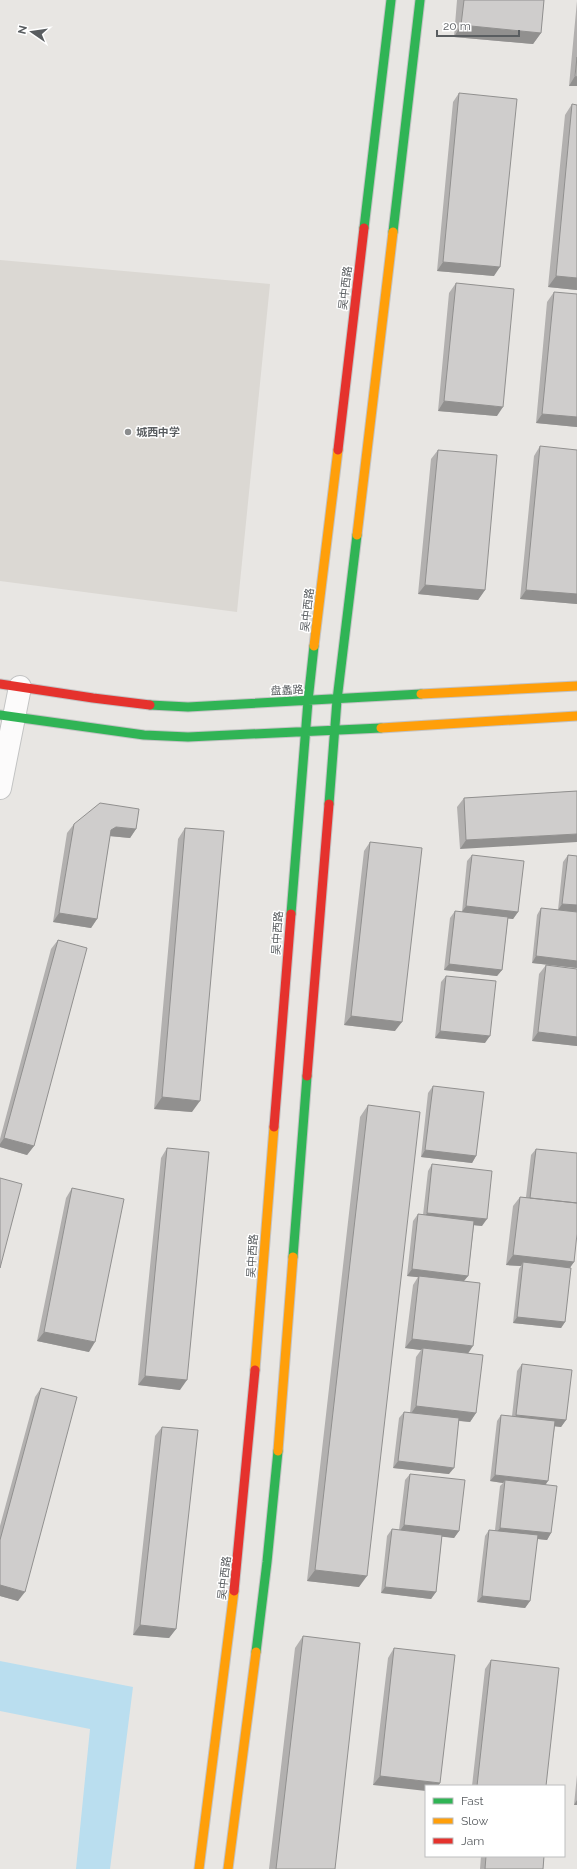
<svg xmlns="http://www.w3.org/2000/svg" width="577" height="1869" font-family="Raleway,'Noto Sans SC',sans-serif">
	<style>
		.education { fill: #dbd8d3 }
		.water { fill: #badeef }
		.lines { fill: none; stroke-linecap: round; stroke-linejoin: round }
		.street-casing { stroke: #c2c3c3; stroke-width: 24 }
		.fast-casing { stroke: #c3c3c4; stroke-width: 11 }
		.slow-casing { stroke: #c3c3c4; stroke-width: 11 }
		.jam-casing { stroke: #c3c3c4; stroke-width: 11 }
		.street { stroke: #fcfbfb; stroke-width: 22 }
		.fast { stroke: #30b455; stroke-width: 9 }
		.slow { stroke: #ff9f0a; stroke-width: 9 }
		.jam { stroke: #e5322d; stroke-width: 9 }
		.wall { fill: #b2b0af }
		.shaded-wall { fill: #91908f }
		.building { fill: #cfcdcc; stroke: #91908f }
		.poi-dot { fill: #8b8d8e; stroke: #fff; stroke-width: 1.5 }
		.labels { text-anchor: middle; stroke-width: 3; stroke-linejoin: round; paint-order: stroke }
		.street-label { font-size: 11px; fill: #595d60; stroke: #fff }
		.poi-label { font-size: 11px; font-weight: bold; fill: #595d60; stroke: #fff; text-anchor: start }
	</style>
	<rect width="100%" height="100%" fill="#e8e6e3"/>
	<!-- education -->
	<path class="education" d="M 0,260 L 270,284 L 237,612 L 0,581 Z"/>
	<!-- water -->
	<path class="water" d="M 0,1661 L 133,1687 L 110,1869 L 76,1869 L 90,1729 L 0,1711 Z"/>
	<g class="lines">
		<!-- street casing -->
		<g class="street-casing">
			<path id="street" d="M 0,788 L 20,687"/>
		</g>
		<!-- fast casing -->
		<g class="fast-casing">
			<path id="fast" d="M 364,228 L 391,0
				M 393,232 L 420,0
				M 150,705 L 188,707 L 421,694
				M 0,715 L 144,735 L 188,737 L 381,728
				M 329,804 L 337,700 L 357,535
				M 291,914 L 308,701 L 314,646
				M 293,1257 L 307,1076
				M 256,1652 L 267,1562 L 278,1451"/>
		</g>
		<!-- slow casing -->
		<g class="slow-casing">
			<path id="slow" d="M 357,535 L 393,232
				M 314,646 L 338,450
				M 421,694 L 577,686
				M 381,728 L 577,716
				M 255,1370 L 274,1127
				M 278,1451 L 293,1257
				M 199,1869 L 234,1591
				M 228,1869 L 256,1652"/>
		</g>
		<!-- jam casing -->
		<g class="jam-casing">
			<path id="jam" d="M 338,450 L 364,228
				M 0,684 L 93,698 L 150,705
				M 307,1076 L 329,804
				M 274,1127 L 291,914
				M 234,1591 L 255,1370"/>
		</g>
		<!-- street -->
		<use href="#street" class="street"/>
		<!-- fast -->
		<use href="#fast" class="fast"/>
		<!-- slow -->
		<use href="#slow" class="slow"/>
		<!-- jam -->
		<use href="#jam" class="jam"/>
	</g>
	<!-- wall -->
	<path class="wall" d="M 457,0 L 544,0 L 541,33 L 533,44 L 454,37 Z
		M 577,1 L 577,86 L 569,86 Z
		M 459,93 L 494,276 L 437,271 L 453,102 Z
		M 572,104 L 577,290 L 548,287 L 565,115 Z
		M 456,283 L 497,416 L 438,411 L 449,293 Z
		M 554,292 L 577,427 L 536,423 L 547,302 Z
		M 540,446 L 577,604 L 520,599 L 534,456 Z
		M 438,450 L 485,590 L 478,600 L 418,594 L 431,459 Z
		M 577,791 L 460,849 L 457,807 L 464,798 Z
		M 74,824 L 136,829 L 130,838 L 110,836 L 97,919 L 91,928 L 53,922 L 67,833 Z
		M 185,828 L 192,1112 L 154,1109 L 178,839 Z
		M 370,842 L 395,1031 L 344,1025 L 364,851 Z
		M 472,855 L 518,912 L 513,919 L 508,918 L 502,970 L 497,976 L 444,970 L 450,918 L 455,911 L 462,912 L 467,861 Z
		M 568,855 L 577,856 L 577,968 L 532,963 L 537,915 L 541,908 L 558,910 L 563,862 Z
		M 58,940 L 34,1146 L 27,1155 L 0,1147 L 0,1139 L 51,949 Z
		M 546,965 L 577,969 L 577,1046 L 532,1041 L 539,974 Z
		M 446,976 L 485,1043 L 435,1038 L 441,982 Z
		M 433,1086 L 476,1156 L 472,1163 L 421,1157 L 428,1093 Z
		M 368,1105 L 359,1587 L 307,1581 L 360,1117 Z
		M 167,1148 L 180,1390 L 138,1385 L 161,1158 Z
		M 536,1149 L 574,1262 L 570,1267 L 565,1322 L 561,1328 L 513,1323 L 519,1269 L 521,1266 L 506,1265 L 513,1206 L 520,1197 L 526,1197 L 531,1155 Z
		M 432,1164 L 482,1226 L 474,1225 L 468,1276 L 464,1281 L 468,1353 L 476,1413 L 470,1422 L 459,1421 L 449,1474 L 393,1468 L 399,1418 L 404,1412 L 410,1413 L 416,1357 L 421,1350 L 405,1348 L 413,1285 L 418,1277 L 407,1276 L 413,1221 L 418,1214 L 423,1215 L 428,1171 Z
		M 72,1188 L 89,1352 L 37,1341 L 66,1198 Z
		M 522,1364 L 566,1420 L 561,1427 L 555,1426 L 546,1484 L 551,1533 L 547,1540 L 537,1539 L 530,1601 L 525,1608 L 477,1602 L 485,1536 L 489,1530 L 495,1530 L 500,1486 L 503,1483 L 490,1481 L 497,1421 L 501,1415 L 512,1416 L 517,1371 Z
		M 41,1388 L 18,1601 L 0,1596 L 0,1526 L 35,1397 Z
		M 162,1427 L 176,1629 L 169,1638 L 133,1635 L 155,1436 Z
		M 410,1474 L 459,1531 L 454,1538 L 442,1536 L 436,1592 L 431,1599 L 381,1593 L 387,1536 L 392,1529 L 399,1530 L 405,1480 Z
		M 303,1636 L 335,1869 L 269,1869 L 295,1648 Z
		M 394,1648 L 440,1783 L 438,1786 L 373,1785 L 388,1658 Z
		M 491,1660 L 546,1786 L 472,1786 L 485,1669 Z
		M 577,1775 L 577,1805 L 574,1805 Z
		M 481,1856 L 544,1856 L 543,1869 L 480,1869 Z"/>
	<!-- shaded-wall -->
	<path class="shaded-wall" d="M 461,25 L 541,33 L 533,44 L 454,37 Z
		M 575,76 L 577,77 L 577,86 L 569,86 Z
		M 443,262 L 500,267 L 494,276 L 437,271 Z
		M 556,276 L 577,278 L 577,290 L 548,287 Z
		M 444,401 L 503,407 L 497,416 L 438,411 Z
		M 542,414 L 577,417 L 577,427 L 536,423 Z
		M 425,585 L 485,590 L 478,600 L 418,594 Z
		M 526,590 L 577,594 L 577,604 L 520,599 Z
		M 116,827 L 136,829 L 130,838 L 109,836 L 111,830 Z
		M 577,834 L 577,842 L 460,849 L 466,840 Z
		M 562,904 L 577,905 L 577,912 L 558,910 Z
		M 466,906 L 518,912 L 513,919 L 461,913 Z
		M 59,913 L 97,919 L 91,928 L 53,922 Z
		M 536,956 L 577,961 L 577,968 L 532,963 Z
		M 449,964 L 502,970 L 497,976 L 444,970 Z
		M 351,1016 L 402,1022 L 395,1031 L 344,1025 Z
		M 440,1031 L 490,1036 L 485,1043 L 435,1038 Z
		M 538,1032 L 577,1037 L 577,1046 L 532,1041 Z
		M 162,1097 L 200,1101 L 192,1112 L 154,1109 Z
		M 4,1138 L 34,1146 L 27,1155 L 0,1147 L 0,1144 Z
		M 425,1150 L 476,1156 L 472,1163 L 421,1157 Z
		M 427,1213 L 487,1219 L 482,1226 L 423,1220 Z
		M 513,1255 L 574,1262 L 567,1272 L 523,1262 L 521,1266 L 506,1265 Z
		M 412,1269 L 468,1276 L 463,1282 L 407,1276 Z
		M 517,1317 L 565,1322 L 561,1328 L 513,1323 Z
		M 44,1332 L 95,1342 L 89,1352 L 37,1341 Z
		M 412,1339 L 473,1346 L 467,1355 L 423,1348 L 421,1350 L 405,1348 Z
		M 145,1376 L 187,1380 L 180,1390 L 138,1385 Z
		M 416,1406 L 476,1413 L 470,1422 L 410,1415 Z
		M 516,1415 L 566,1420 L 561,1427 L 512,1422 Z
		M 398,1461 L 454,1468 L 449,1474 L 393,1468 Z
		M 495,1475 L 548,1481 L 544,1487 L 505,1480 L 503,1483 L 490,1481 Z
		M 404,1525 L 459,1531 L 454,1538 L 399,1532 Z
		M 500,1528 L 551,1533 L 547,1540 L 495,1534 Z
		M 315,1570 L 367,1576 L 359,1587 L 307,1581 Z
		M 0,1585 L 25,1592 L 18,1601 L 0,1596 Z
		M 385,1587 L 436,1592 L 431,1599 L 381,1593 Z
		M 482,1596 L 530,1601 L 525,1608 L 477,1602 Z
		M 140,1625 L 176,1629 L 169,1638 L 133,1635 Z
		M 380,1776 L 440,1783 L 438,1786 L 426,1786 L 426,1791 L 373,1785 Z
		M 577,1800 L 577,1805 L 574,1805 Z"/>
	<!-- building -->
	<path class="building" d="M 464,0 L 544,0 L 541,33 L 461,25 Z
		M 577,57 L 577,77 L 575,76 Z
		M 459,93 L 517,99 L 500,267 L 443,262 Z
		M 572,104 L 577,105 L 577,278 L 556,276 Z
		M 456,283 L 514,289 L 503,407 L 444,401 Z
		M 554,292 L 577,294 L 577,417 L 542,414 Z
		M 540,446 L 577,450 L 577,594 L 526,590 Z
		M 438,450 L 497,455 L 485,590 L 425,585 Z
		M 577,791 L 577,834 L 466,840 L 464,798 Z
		M 100,803 L 139,809 L 136,829 L 116,827 L 111,830 L 97,919 L 59,913 L 74,824 Z
		M 185,828 L 224,831 L 200,1101 L 162,1097 Z
		M 370,842 L 422,848 L 402,1022 L 351,1016 Z
		M 472,855 L 524,861 L 518,912 L 466,906 Z
		M 568,855 L 577,856 L 577,905 L 562,904 Z
		M 541,908 L 577,912 L 577,961 L 536,956 Z
		M 455,911 L 508,917 L 502,970 L 449,964 Z
		M 58,940 L 87,948 L 34,1146 L 4,1138 Z
		M 546,965 L 577,969 L 577,1037 L 538,1032 Z
		M 446,976 L 496,981 L 490,1036 L 440,1031 Z
		M 433,1086 L 484,1092 L 476,1156 L 425,1150 Z
		M 368,1105 L 420,1112 L 367,1576 L 315,1570 Z
		M 167,1148 L 209,1152 L 187,1380 L 145,1376 Z
		M 536,1149 L 577,1153 L 577,1203 L 530,1198 Z
		M 432,1164 L 492,1171 L 487,1219 L 427,1213 Z
		M 0,1178 L 22,1184 L 0,1268 Z
		M 72,1188 L 124,1199 L 95,1342 L 44,1332 Z
		M 520,1197 L 577,1203 L 577,1234 L 574,1262 L 513,1255 Z
		M 418,1214 L 474,1221 L 468,1276 L 412,1269 Z
		M 523,1262 L 571,1268 L 565,1322 L 517,1317 Z
		M 419,1276 L 480,1283 L 473,1346 L 412,1339 Z
		M 423,1348 L 483,1355 L 476,1413 L 416,1406 Z
		M 522,1364 L 572,1370 L 566,1420 L 516,1415 Z
		M 41,1388 L 77,1397 L 25,1592 L 0,1585 L 0,1540 Z
		M 404,1412 L 459,1418 L 454,1468 L 398,1461 Z
		M 501,1415 L 555,1421 L 548,1481 L 495,1475 Z
		M 162,1427 L 198,1430 L 176,1629 L 140,1625 Z
		M 410,1474 L 465,1480 L 459,1531 L 404,1525 Z
		M 505,1480 L 557,1486 L 551,1533 L 500,1528 Z
		M 392,1529 L 442,1535 L 436,1592 L 385,1587 Z
		M 489,1530 L 538,1535 L 530,1601 L 482,1596 Z
		M 303,1636 L 360,1643 L 335,1869 L 276,1869 Z
		M 394,1648 L 455,1655 L 440,1783 L 380,1776 Z
		M 491,1660 L 559,1668 L 546,1786 L 477,1786 Z
		M 486,1856 L 544,1856 L 543,1869 L 485,1869 Z"/>
	<!-- markers -->
	<circle class="poi-dot" cx="128" cy="432" r="4"/>
	<g class="labels">
		<!-- street labels -->
		<g class="street-label">
			<text transform="translate(345 288) rotate(-83)" y="4">吴中西路</text>
			<text transform="translate(307 610) rotate(-83)" y="4">吴中西路</text>
			<text transform="translate(287 690) rotate(-3)" y="4">盘蠡路</text>
			<text transform="translate(277 933) rotate(-86)" y="4">吴中西路</text>
			<text transform="translate(252 1256) rotate(-86)" y="4">吴中西路</text>
			<text transform="translate(224 1578) rotate(-83)" y="4">吴中西路</text>
		</g>
		<!-- poi labels -->
		<g class="poi-label">
			<text x="136" y="436">城西中学</text>
		</g>
	</g>
	<!-- legend -->
	<rect x="425" y="1785" width="140" height="72" fill="#ffffff" stroke="#bdbebf"/>
	<rect x="433" y="1798" width="20" height="6" fill="#30b455" stroke="#bdbebf"/>
	<text x="461" y="1805" font-size="12" fill="#595d60">Fast</text>
	<rect x="433" y="1818" width="20" height="6" fill="#ff9f0a" stroke="#bdbebf"/>
	<text x="461" y="1825" font-size="12" fill="#595d60">Slow</text>
	<rect x="433" y="1838" width="20" height="6" fill="#e5322d" stroke="#bdbebf"/>
	<text x="461" y="1845" font-size="12" fill="#595d60">Jam</text>
	<!-- north arrow -->
	<g transform="translate(32 32) rotate(283)" stroke="#ffffff" stroke-width="3" paint-order="stroke">
	<path d="M0-3L7 15L0 10L-7 15Z" fill="#595d60"/>
	<text y="-6" font-size="11" font-weight="bold" text-anchor="middle" fill="#595d60">N</text>
	</g>
	<!-- scale -->
	<path d="M437 30v6h82v-6" fill="none" stroke="#595d60" stroke-width="2"/>
	<text x="443" y="30" font-size="12" fill="#595d60" stroke="#ffffff" stroke-width="3" paint-order="stroke">20 m</text>
</svg>
